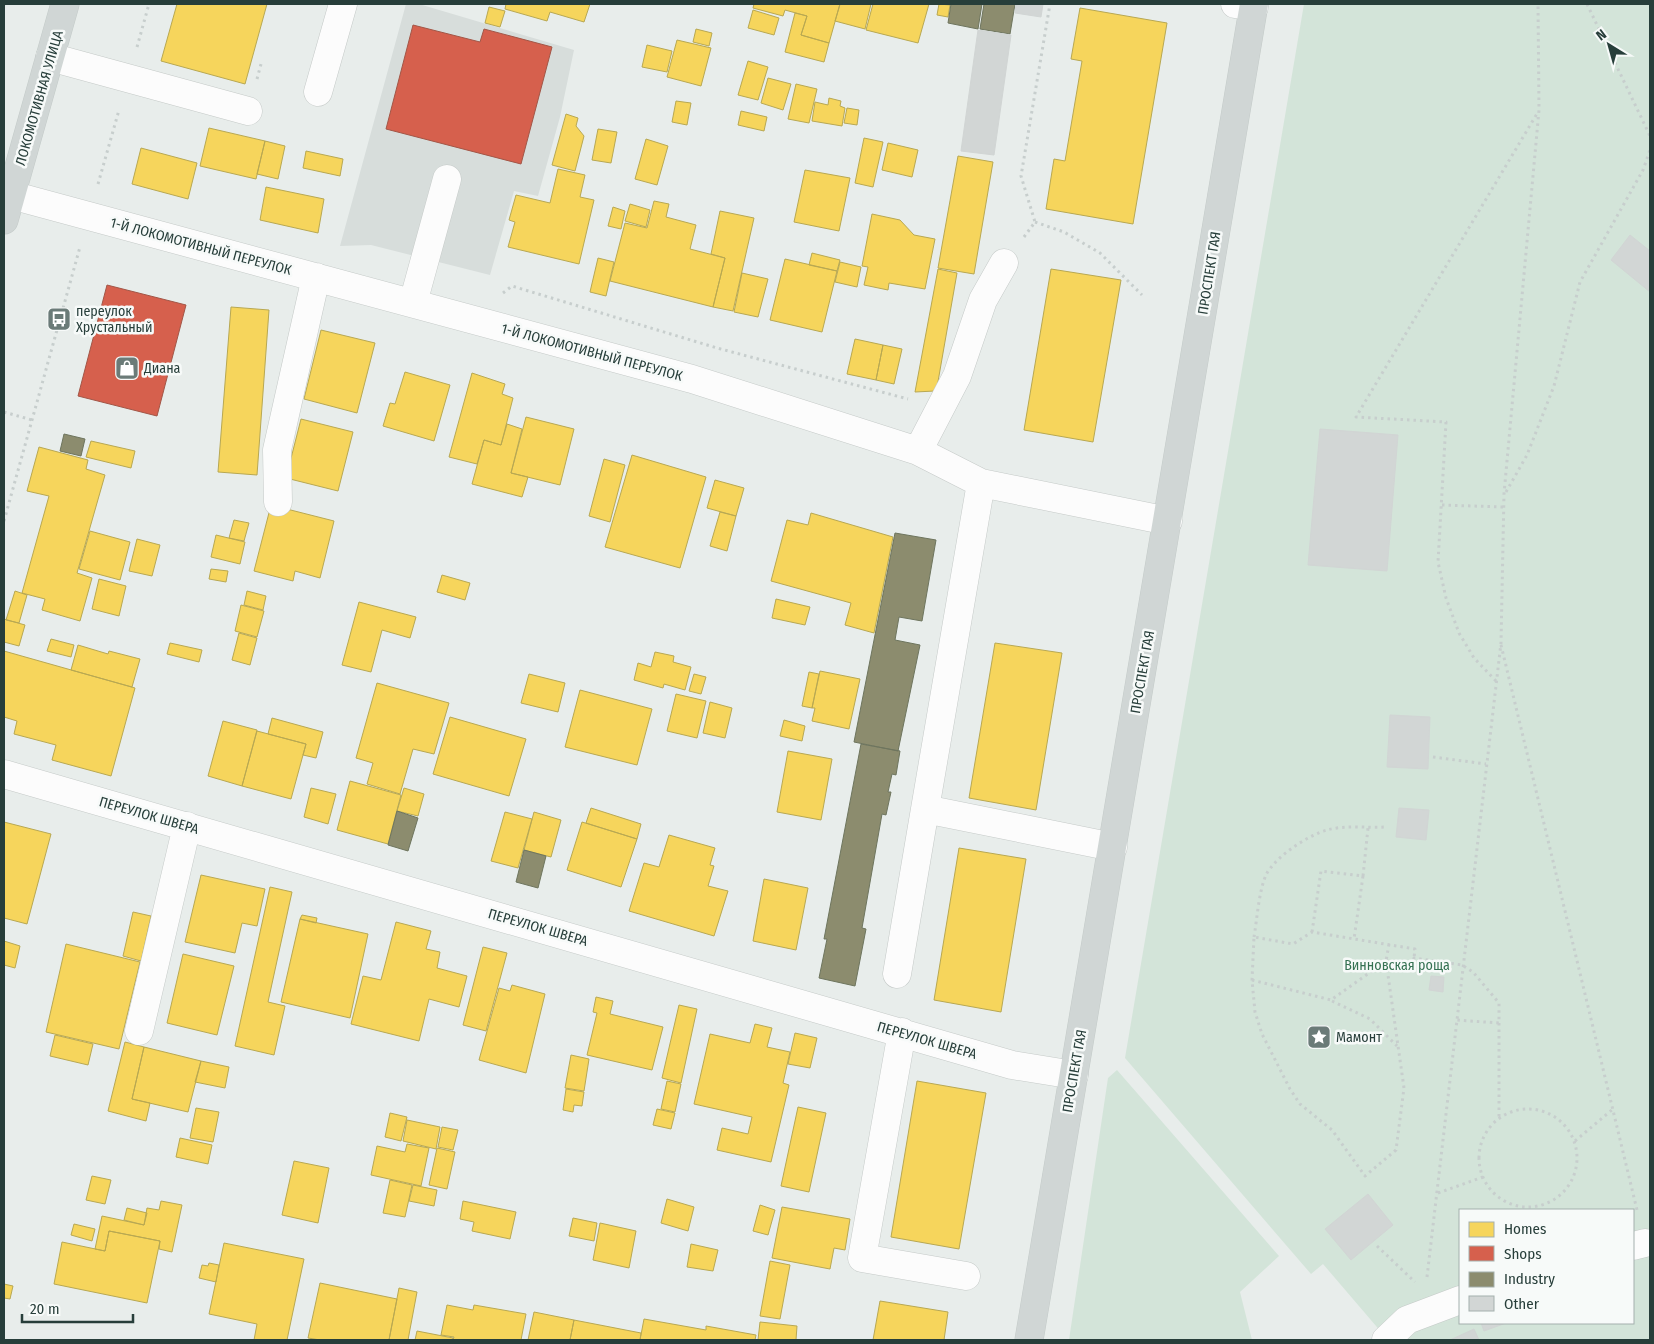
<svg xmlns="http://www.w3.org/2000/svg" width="1654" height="1344" font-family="'Fira Sans Condensed',sans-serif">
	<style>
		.built { fill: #d7dddb }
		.green { fill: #d3e4d9; fill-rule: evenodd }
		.homes { fill: #f6d55c; stroke: #b8a852 }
		.shops { fill: #d6604d; stroke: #a25647 }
		.industry { fill: #8c8c6e; stroke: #6e755e }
		.building { fill: #d2d6d5; stroke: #d1d5d4 }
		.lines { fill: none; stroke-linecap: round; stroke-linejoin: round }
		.minor-casing { stroke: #c5cac8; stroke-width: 29 }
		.major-casing { stroke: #c4cbc9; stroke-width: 29 }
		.path { stroke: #c7cecd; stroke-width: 3; stroke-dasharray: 2.5 4; stroke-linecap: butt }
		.minor { stroke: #fcfcfc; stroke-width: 28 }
		.major { stroke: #d0d6d5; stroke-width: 28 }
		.tram { stroke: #c9cccc; stroke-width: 1 }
		.labels { text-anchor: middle; stroke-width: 5; stroke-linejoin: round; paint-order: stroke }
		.street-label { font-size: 14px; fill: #273e3a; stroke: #f7faf9 }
		.poi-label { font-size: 14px; fill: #273e3a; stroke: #f7faf9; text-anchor: start }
		.park-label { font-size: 14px; fill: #357152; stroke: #f7faf9 }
	</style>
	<rect width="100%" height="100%" fill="#e8edeb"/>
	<!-- built -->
	<path class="built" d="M 406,4 L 419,4 L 574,50 L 560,117 L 538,196 L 514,191 L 490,275 L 371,245 L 340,246 Z"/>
	<!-- green -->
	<path class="green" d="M 1304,4 L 1650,4 L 1650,1340 L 1388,1340 L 1323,1264 L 1311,1274 L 1125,1058 ZM 1460,1210 L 1633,1210 L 1633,1323 L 1460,1323 Z
		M 1117,1070 L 1279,1256 L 1240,1292 L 1252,1340 L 1069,1340 L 1108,1078 Z"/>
	<!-- homes -->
	<path class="homes" d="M 177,4 L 267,4 L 245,84 L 161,61 Z
		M 506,4 L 590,4 L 584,22 L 550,12 L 547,21 L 505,9 Z
		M 754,4 L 840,4 L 829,43 L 801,35 L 807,16 L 785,10 L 783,16 L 753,8 Z
		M 840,4 L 871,4 L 865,29 L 835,21 Z
		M 873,4 L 929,4 L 918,43 L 866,30 Z
		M 939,4 L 950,5 L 948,17 L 937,15 Z
		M 489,7 L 505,11 L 500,27 L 485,23 Z
		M 1080,8 L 1167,23 L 1133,224 L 1046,209 L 1054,159 L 1065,161 L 1082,61 L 1071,59 Z
		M 753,10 L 779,18 L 774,35 L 748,28 Z
		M 795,13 L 807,16 L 801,35 L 829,43 L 824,62 L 785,52 Z
		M 696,29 L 712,33 L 709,46 L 693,42 Z
		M 677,40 L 711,48 L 701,86 L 667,77 Z
		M 647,45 L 672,51 L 667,72 L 642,67 Z
		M 748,61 L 768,67 L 758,100 L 738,95 Z
		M 768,78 L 791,84 L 783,110 L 761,103 Z
		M 796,84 L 817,89 L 809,123 L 788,119 Z
		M 829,98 L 841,101 L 840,106 L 845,108 L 842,126 L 812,121 L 815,102 L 828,105 Z
		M 676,101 L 691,103 L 687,125 L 672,122 Z
		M 847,108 L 859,110 L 857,125 L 844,123 Z
		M 741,111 L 767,117 L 764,131 L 738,125 Z
		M 566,114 L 578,118 L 576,126 L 584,136 L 575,171 L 552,165 Z
		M 209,128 L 265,141 L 256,179 L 200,166 Z
		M 598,129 L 617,132 L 611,163 L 592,160 Z
		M 864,138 L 883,142 L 873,187 L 855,183 Z
		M 646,139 L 668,146 L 657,185 L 635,179 Z
		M 265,141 L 285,146 L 278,179 L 257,174 Z
		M 888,143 L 918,150 L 912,177 L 882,170 Z
		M 141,148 L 197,163 L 188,199 L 132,184 Z
		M 306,151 L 343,159 L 340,176 L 303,168 Z
		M 958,156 L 993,162 L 974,274 L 938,268 Z
		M 558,169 L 585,175 L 580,197 L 594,200 L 579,264 L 508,247 L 515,222 L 509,220 L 516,195 L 550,203 Z
		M 805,170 L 850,178 L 839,231 L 794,222 Z
		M 266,187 L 324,199 L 318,233 L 260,220 Z
		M 654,201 L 669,204 L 666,217 L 696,225 L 690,249 L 725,258 L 713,307 L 610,281 L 625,223 L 647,228 Z
		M 630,204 L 650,210 L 646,227 L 625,221 Z
		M 613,207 L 625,211 L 621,229 L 608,226 Z
		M 720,211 L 754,218 L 733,311 L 713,307 L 725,258 L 711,254 Z
		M 872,214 L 900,220 L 914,235 L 935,239 L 925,289 L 889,283 L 888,290 L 864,285 L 868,267 L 862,266 Z
		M 812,253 L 840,260 L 837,271 L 809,265 Z
		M 598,258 L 614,262 L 606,296 L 590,292 Z
		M 785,259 L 837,271 L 822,332 L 770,320 Z
		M 840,262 L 861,267 L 857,287 L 835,282 Z
		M 938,269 L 957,273 L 936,393 L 935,391 L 915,392 Z
		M 1051,269 L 1121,280 L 1093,442 L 1024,430 Z
		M 742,273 L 768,279 L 758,317 L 734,312 Z
		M 231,307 L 269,310 L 257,475 L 218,472 Z
		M 321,330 L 375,343 L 357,413 L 304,399 Z
		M 855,339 L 883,345 L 876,380 L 847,374 Z
		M 883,345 L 902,349 L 894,384 L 876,380 Z
		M 405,372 L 450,385 L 434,441 L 383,426 L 390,403 L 395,404 Z
		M 472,373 L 505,384 L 502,394 L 513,398 L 501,445 L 484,440 L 477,464 L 449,457 Z
		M 526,417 L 574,429 L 560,485 L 511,473 Z
		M 301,419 L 353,432 L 338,491 L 286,478 Z
		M 507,424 L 522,429 L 511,473 L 528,477 L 522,497 L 472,484 L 484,440 L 501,445 Z
		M 91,441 L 135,451 L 131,468 L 86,457 Z
		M 39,447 L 88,460 L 86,469 L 105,475 L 77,573 L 92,578 L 80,621 L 42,610 L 45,599 L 22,593 L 49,496 L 27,491 Z
		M 632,455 L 706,477 L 680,568 L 605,547 Z
		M 604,459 L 625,465 L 610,522 L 589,516 Z
		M 715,480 L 744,488 L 736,516 L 707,508 Z
		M 271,505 L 334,521 L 320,578 L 295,571 L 293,581 L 254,571 Z
		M 720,512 L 736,516 L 727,551 L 710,546 Z
		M 811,513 L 893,537 L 874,633 L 845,625 L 851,603 L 771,581 L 787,520 L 808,525 Z
		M 234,520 L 249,523 L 244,541 L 229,538 Z
		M 90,531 L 130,542 L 120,580 L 79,569 Z
		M 216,535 L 245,542 L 240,564 L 211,557 Z
		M 137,539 L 160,545 L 152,576 L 129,571 Z
		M 211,569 L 228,571 L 226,582 L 209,579 Z
		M 442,575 L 470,583 L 465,600 L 437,592 Z
		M 99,579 L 126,586 L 119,616 L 92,609 Z
		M 15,591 L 27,595 L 19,623 L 6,620 Z
		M 247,591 L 266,596 L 263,610 L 244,605 Z
		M 776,599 L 810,607 L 805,625 L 772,618 Z
		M 359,602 L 416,617 L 410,638 L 382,630 L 371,672 L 342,665 Z
		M 241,605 L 264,611 L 257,637 L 235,631 Z
		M 4,619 L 25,625 L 19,646 L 4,642 Z
		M 239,633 L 257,638 L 250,665 L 232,660 Z
		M 51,639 L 74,645 L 71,657 L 47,651 Z
		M 170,643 L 202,650 L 199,662 L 167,654 Z
		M 995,643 L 1062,653 L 1036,810 L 969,798 Z
		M 78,645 L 108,654 L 109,651 L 140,659 L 132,687 L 71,670 Z
		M 4,651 L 135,688 L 111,776 L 52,760 L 56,745 L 14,734 L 17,721 L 4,717 Z
		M 655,652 L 674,656 L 673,662 L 691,667 L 685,690 L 664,684 L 663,688 L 634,680 L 638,663 L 651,667 Z
		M 820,671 L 860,679 L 849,729 L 812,721 L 815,708 L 812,708 Z
		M 809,672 L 819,674 L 812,708 L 802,706 Z
		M 529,674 L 565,683 L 558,712 L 521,703 Z
		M 694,674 L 706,677 L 701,694 L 689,691 Z
		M 377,683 L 449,703 L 434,754 L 413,749 L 400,794 L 367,784 L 373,763 L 356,758 Z
		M 580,690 L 652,709 L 637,765 L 565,747 Z
		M 676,694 L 706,701 L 697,738 L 667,731 Z
		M 710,702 L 732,708 L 725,738 L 703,733 Z
		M 450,717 L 526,739 L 509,796 L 433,774 Z
		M 272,718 L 323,732 L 316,758 L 303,755 L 306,744 L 268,734 Z
		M 784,720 L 805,726 L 802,741 L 780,736 Z
		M 223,721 L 257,730 L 242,786 L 208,776 Z
		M 257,731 L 306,744 L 291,799 L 242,786 Z
		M 788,751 L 832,759 L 821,820 L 777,812 Z
		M 350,781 L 401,795 L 388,844 L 337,830 Z
		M 311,788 L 336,794 L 328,824 L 304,817 Z
		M 404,788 L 424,794 L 418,816 L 397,811 Z
		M 591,808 L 641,824 L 637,839 L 586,823 Z
		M 505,812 L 532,819 L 518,868 L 491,861 Z
		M 534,812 L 561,820 L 551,857 L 524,850 Z
		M 4,822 L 51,834 L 27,924 L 4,918 Z
		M 582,822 L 637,839 L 621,887 L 567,870 Z
		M 669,835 L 715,848 L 710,865 L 714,866 L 708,886 L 728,891 L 714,936 L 629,911 L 644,863 L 659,867 Z
		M 959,848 L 1026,859 L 1001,1012 L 934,1000 Z
		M 201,875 L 265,889 L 257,926 L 242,923 L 235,953 L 185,942 Z
		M 764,879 L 808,888 L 796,950 L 753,941 Z
		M 270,887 L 292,892 L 268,1002 L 285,1006 L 274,1055 L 235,1046 Z
		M 133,912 L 151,916 L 141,961 L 123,956 Z
		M 302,915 L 317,918 L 316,923 L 300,919 Z
		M 300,919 L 368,934 L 350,1018 L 281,1002 Z
		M 396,922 L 431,931 L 426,949 L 440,952 L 437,968 L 467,976 L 459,1007 L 429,999 L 419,1041 L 351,1024 L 363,976 L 381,980 Z
		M 4,941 L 20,946 L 15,968 L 4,965 Z
		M 66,944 L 140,962 L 119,1049 L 46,1032 Z
		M 483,947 L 507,953 L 486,1031 L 463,1025 Z
		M 183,954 L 234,966 L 217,1035 L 167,1023 Z
		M 512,985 L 545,994 L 526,1073 L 479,1060 L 499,988 L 510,991 Z
		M 596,997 L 613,1001 L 610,1014 L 663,1027 L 652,1070 L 587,1055 L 597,1013 L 593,1012 Z
		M 679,1005 L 697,1009 L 681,1083 L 662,1078 Z
		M 755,1024 L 772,1028 L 767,1047 L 790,1052 L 783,1083 L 789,1085 L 771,1162 L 717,1150 L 722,1128 L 748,1134 L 752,1117 L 694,1104 L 710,1034 L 750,1043 Z
		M 795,1033 L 817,1038 L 810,1068 L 788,1064 Z
		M 55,1035 L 93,1044 L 88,1065 L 50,1056 Z
		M 125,1042 L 144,1047 L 132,1099 L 150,1103 L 146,1121 L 108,1111 Z
		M 144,1047 L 201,1061 L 188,1112 L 132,1099 Z
		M 571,1055 L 589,1059 L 584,1091 L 565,1088 Z
		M 201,1061 L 229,1067 L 225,1088 L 195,1082 Z
		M 667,1081 L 681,1084 L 675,1112 L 661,1109 Z
		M 917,1081 L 986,1093 L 959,1249 L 891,1237 Z
		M 566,1089 L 584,1092 L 582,1106 L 574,1105 L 573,1112 L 563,1110 Z
		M 798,1107 L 826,1113 L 809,1192 L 781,1186 Z
		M 196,1108 L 219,1112 L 213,1142 L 190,1138 Z
		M 657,1109 L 675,1113 L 671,1129 L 653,1125 Z
		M 390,1113 L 407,1117 L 401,1141 L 385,1137 Z
		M 407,1120 L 440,1127 L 436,1149 L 403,1141 Z
		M 442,1127 L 458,1130 L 453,1150 L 438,1147 Z
		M 180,1138 L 212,1145 L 208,1164 L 176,1157 Z
		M 407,1144 L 429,1148 L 421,1186 L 371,1175 L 377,1146 L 405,1152 Z
		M 437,1148 L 455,1152 L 447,1189 L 429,1185 Z
		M 294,1161 L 329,1168 L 318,1223 L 282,1215 Z
		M 92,1176 L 111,1180 L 105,1204 L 86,1200 Z
		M 390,1180 L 412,1185 L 405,1217 L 383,1213 Z
		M 413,1185 L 437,1190 L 434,1206 L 409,1201 Z
		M 667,1199 L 694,1207 L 688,1231 L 661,1223 Z
		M 161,1201 L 182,1205 L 172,1252 L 159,1249 L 160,1241 L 109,1231 L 105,1251 L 95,1249 L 102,1216 L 144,1225 L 147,1208 L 159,1210 Z
		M 463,1201 L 516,1212 L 510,1239 L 472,1231 L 474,1222 L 460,1219 Z
		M 760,1205 L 775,1210 L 768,1235 L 753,1231 Z
		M 782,1207 L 850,1219 L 845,1250 L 834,1248 L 830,1269 L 772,1258 Z
		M 127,1208 L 147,1213 L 144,1225 L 124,1220 Z
		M 573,1218 L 597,1223 L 594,1241 L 569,1236 Z
		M 600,1223 L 636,1231 L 629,1268 L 593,1260 Z
		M 74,1224 L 95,1229 L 92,1241 L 71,1235 Z
		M 109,1231 L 160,1241 L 147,1303 L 54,1284 L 62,1242 L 105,1251 Z
		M 224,1243 L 304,1259 L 287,1340 L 254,1340 L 257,1324 L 209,1314 Z
		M 691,1244 L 718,1250 L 713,1271 L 687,1267 Z
		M 770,1261 L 790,1265 L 780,1319 L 760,1316 Z
		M 209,1263 L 219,1265 L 216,1282 L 199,1278 L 202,1265 L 208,1266 Z
		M 320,1283 L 397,1299 L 389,1340 L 320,1340 L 308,1338 Z
		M 4,1284 L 13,1286 L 10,1299 L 4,1298 Z
		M 399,1288 L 417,1292 L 408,1340 L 389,1340 Z
		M 880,1301 L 948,1312 L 944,1340 L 873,1340 Z
		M 447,1305 L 473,1310 L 474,1305 L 526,1314 L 521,1340 L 453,1340 L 454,1337 L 441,1335 Z
		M 534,1312 L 574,1320 L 570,1340 L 528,1340 Z
		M 644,1319 L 706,1330 L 706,1326 L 756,1335 L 755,1340 L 640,1340 Z
		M 574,1320 L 641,1333 L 640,1340 L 570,1340 Z
		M 760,1322 L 797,1326 L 796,1340 L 758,1340 Z
		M 417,1331 L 453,1338 L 452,1340 L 415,1340 Z"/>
	<!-- shops -->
	<path class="shops" d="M 413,25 L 480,42 L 484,29 L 552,47 L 521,164 L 386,129 Z
		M 107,285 L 186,305 L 157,416 L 78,396 Z"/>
	<!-- industry -->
	<path class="industry" d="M 951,4 L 982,4 L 978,29 L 948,23 Z
		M 984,4 L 1015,4 L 1010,34 L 980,29 Z
		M 64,434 L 85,439 L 81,456 L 60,451 Z
		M 895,533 L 936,540 L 922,621 L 899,617 L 895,640 L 920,645 L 898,751 L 854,742 Z
		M 861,744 L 900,751 L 896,775 L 892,774 L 888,792 L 891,792 L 886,815 L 882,814 L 862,928 L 866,929 L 855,986 L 819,978 L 827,939 L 824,939 Z
		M 397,811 L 418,818 L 408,851 L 388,845 Z
		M 524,850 L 546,856 L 538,888 L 516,882 Z"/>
	<!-- building -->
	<path class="building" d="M 1016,4 L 1043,4 L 1041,17 L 1015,13 Z
		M 978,30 L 1011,35 L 994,155 L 961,151 Z
		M 1630,235 L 1650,251 L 1650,292 L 1611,260 Z
		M 1320,429 L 1398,435 L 1387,571 L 1308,565 Z
		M 1390,715 L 1430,717 L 1428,769 L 1387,767 Z
		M 1399,808 L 1429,810 L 1426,840 L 1396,837 Z
		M 1431,976 L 1444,977 L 1443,992 L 1429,990 Z
		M 1368,1194 L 1393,1225 L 1351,1260 L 1325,1229 Z
		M 1481,1323 L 1506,1323 L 1484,1331 Z
		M 1474,1329 L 1479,1340 L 1450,1340 Z"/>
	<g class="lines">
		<!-- minor casing -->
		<g class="minor-casing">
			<path id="minor" d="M 1235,4 L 1254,7
				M 50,57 L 248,111
				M 318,92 L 343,4
				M 11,195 L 692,379 L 918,451 L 981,483 L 1168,521
				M 413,303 L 447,179
				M 918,451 L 957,376 L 983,300 L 1004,263
				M 981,483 L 925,809 L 1113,847
				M 278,502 L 277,450 L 316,277
				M 4,774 L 1012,1065 L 1074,1075
				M 897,974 L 925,809
				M 139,1031 L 187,826
				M 902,1032 L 862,1258 L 966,1276
				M 1633,1246 L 1645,1243
				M 1386,1340 L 1407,1320 L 1460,1300"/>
		</g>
		<!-- major casing -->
		<g class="major-casing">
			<path id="major" d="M 4,220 L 65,4
				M 1029,1340 L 1254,4"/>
		</g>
		<!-- path -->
		<path class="path" d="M 1587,4 L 1650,136
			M 137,47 L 149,4
			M 257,79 L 261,64
			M 98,184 L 119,110
			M 1035,222 L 1064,232 L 1100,253 L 1142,295
			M 1024,237 L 1035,222 L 1021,176 L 1050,4
			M 503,293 L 512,286 L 717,348 L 908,399
			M 4,412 L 32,420
			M 1506,492 L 1527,455 L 1554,386 L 1580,282 L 1643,170 L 1650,150
			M 1442,505 L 1504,507
			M 4,521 L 80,247
			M 1501,645 L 1637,1210
			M 1496,681 L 1474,658 L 1459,633 L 1446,598 L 1438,562 L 1446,422 L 1356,417 L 1538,112
			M 1433,757 L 1486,764
			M 1363,876 L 1368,828
			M 1312,932 L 1321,871 L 1363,876 L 1354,939
			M 1254,937 C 1257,920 1259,888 1267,873 C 1278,855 1307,836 1327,830 C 1344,825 1367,828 1385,827
			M 1389,944 L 1386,961 L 1404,1088 L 1396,1150 L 1365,1176 L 1332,1130 L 1300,1104 L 1290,1089 L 1262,1034 L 1255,1012 L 1252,980 L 1254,937 L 1293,944 L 1312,932 L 1415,949 L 1414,958
			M 1252,980 L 1331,1000 L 1386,961 L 1413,965 L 1414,958 L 1462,965 L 1473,972 L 1499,1003 L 1499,1023 L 1456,1020
			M 1332,1001 L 1370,1019 L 1397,1046
			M 1499,1023 L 1499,1119
			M1479 1158a49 49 0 1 1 98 0a49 49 0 1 1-98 0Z
			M 1575,1141 L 1613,1109
			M 1438,1193 L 1483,1177
			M 1377,1246 L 1415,1282
			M 1427,1277 L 1501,643 L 1504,494 L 1539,110 L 1538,4"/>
		<!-- minor -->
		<use href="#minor" class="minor"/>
		<!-- major -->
		<use href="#major" class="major"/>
		<!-- tram -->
		<path class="tram" d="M 4,9 L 5,4"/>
	</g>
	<!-- icons -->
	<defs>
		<g id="bus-square" transform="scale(1.25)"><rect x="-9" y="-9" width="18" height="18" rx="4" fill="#6b7b78" stroke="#f7faf9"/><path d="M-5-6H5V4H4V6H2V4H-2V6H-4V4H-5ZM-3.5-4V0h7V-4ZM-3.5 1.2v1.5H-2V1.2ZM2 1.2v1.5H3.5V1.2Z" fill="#fff"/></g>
		<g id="shop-square" transform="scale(1.25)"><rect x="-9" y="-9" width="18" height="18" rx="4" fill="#6b7b78" stroke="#f7faf9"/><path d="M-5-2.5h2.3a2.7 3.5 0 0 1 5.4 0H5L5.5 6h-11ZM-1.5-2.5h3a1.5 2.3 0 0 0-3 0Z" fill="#fff"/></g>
		<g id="sight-square" transform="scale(1.25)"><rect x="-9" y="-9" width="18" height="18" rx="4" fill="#6b7b78" stroke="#f7faf9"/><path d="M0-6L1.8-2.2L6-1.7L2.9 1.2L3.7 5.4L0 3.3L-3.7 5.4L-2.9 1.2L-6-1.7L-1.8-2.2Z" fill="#fff"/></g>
	</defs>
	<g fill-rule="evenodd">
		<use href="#bus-square" x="59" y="319"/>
		<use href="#shop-square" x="127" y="368"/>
		<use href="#sight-square" x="1319" y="1037"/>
	</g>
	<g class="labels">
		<!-- street labels -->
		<g class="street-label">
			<text transform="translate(39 98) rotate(-74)" y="5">ЛОКОМОТИВНАЯ УЛИЦА</text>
			<text transform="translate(201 246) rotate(15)" y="5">1-Й ЛОКОМОТИВНЫЙ ПЕРЕУЛОК</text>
			<text transform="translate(1209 273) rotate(-81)" y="5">ПРОСПЕКТ ГАЯ</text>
			<text transform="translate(592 352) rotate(15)" y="5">1-Й ЛОКОМОТИВНЫЙ ПЕРЕУЛОК</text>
			<text transform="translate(1142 672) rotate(-80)" y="5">ПРОСПЕКТ ГАЯ</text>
			<text transform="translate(149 815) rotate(16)" y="5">ПЕРЕУЛОК ШВЕРА</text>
			<text transform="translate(538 927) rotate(16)" y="5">ПЕРЕУЛОК ШВЕРА</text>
			<text transform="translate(927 1040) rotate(16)" y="5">ПЕРЕУЛОК ШВЕРА</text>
			<text transform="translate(1074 1071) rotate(-80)" y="5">ПРОСПЕКТ ГАЯ</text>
		</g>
		<!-- poi labels -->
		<g class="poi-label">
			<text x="76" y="316">переулок<tspan x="76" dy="16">Хрустальный</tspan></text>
			<text x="144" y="373">Диана</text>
			<text x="1336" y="1042">Мамонт</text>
		</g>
		<!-- park labels -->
		<g class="park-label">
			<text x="1397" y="970">Винновская роща</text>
		</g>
	</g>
	<!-- border -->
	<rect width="1654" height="1344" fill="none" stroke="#273e3a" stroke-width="10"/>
	<!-- legend -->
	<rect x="1459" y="1209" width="175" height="115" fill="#f7faf9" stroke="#a4afad"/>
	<rect x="1469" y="1222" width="25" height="15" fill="#f6d55c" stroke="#a4afad"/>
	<text x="1504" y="1234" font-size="15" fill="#273e3a">Homes</text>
	<rect x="1469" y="1246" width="25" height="15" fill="#d6604d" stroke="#a4afad"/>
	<text x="1504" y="1259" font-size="15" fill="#273e3a">Shops</text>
	<rect x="1469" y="1272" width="25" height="15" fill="#8c8c6e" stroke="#a4afad"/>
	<text x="1504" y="1284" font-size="15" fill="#273e3a">Industry</text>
	<rect x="1469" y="1296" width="25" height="15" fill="#d2d6d5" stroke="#a4afad"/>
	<text x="1504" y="1309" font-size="15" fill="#273e3a">Other</text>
	<!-- north arrow -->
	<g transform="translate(1609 45) rotate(323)" stroke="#f7faf9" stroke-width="4" paint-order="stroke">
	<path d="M0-4L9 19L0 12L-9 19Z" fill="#273e3a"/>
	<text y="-8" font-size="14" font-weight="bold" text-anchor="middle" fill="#273e3a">N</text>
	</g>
	<!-- scale -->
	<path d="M22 1314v8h111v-8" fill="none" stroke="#273e3a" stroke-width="2.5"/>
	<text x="30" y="1314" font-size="15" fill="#273e3a" stroke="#f7faf9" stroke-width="4" paint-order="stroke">20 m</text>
</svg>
